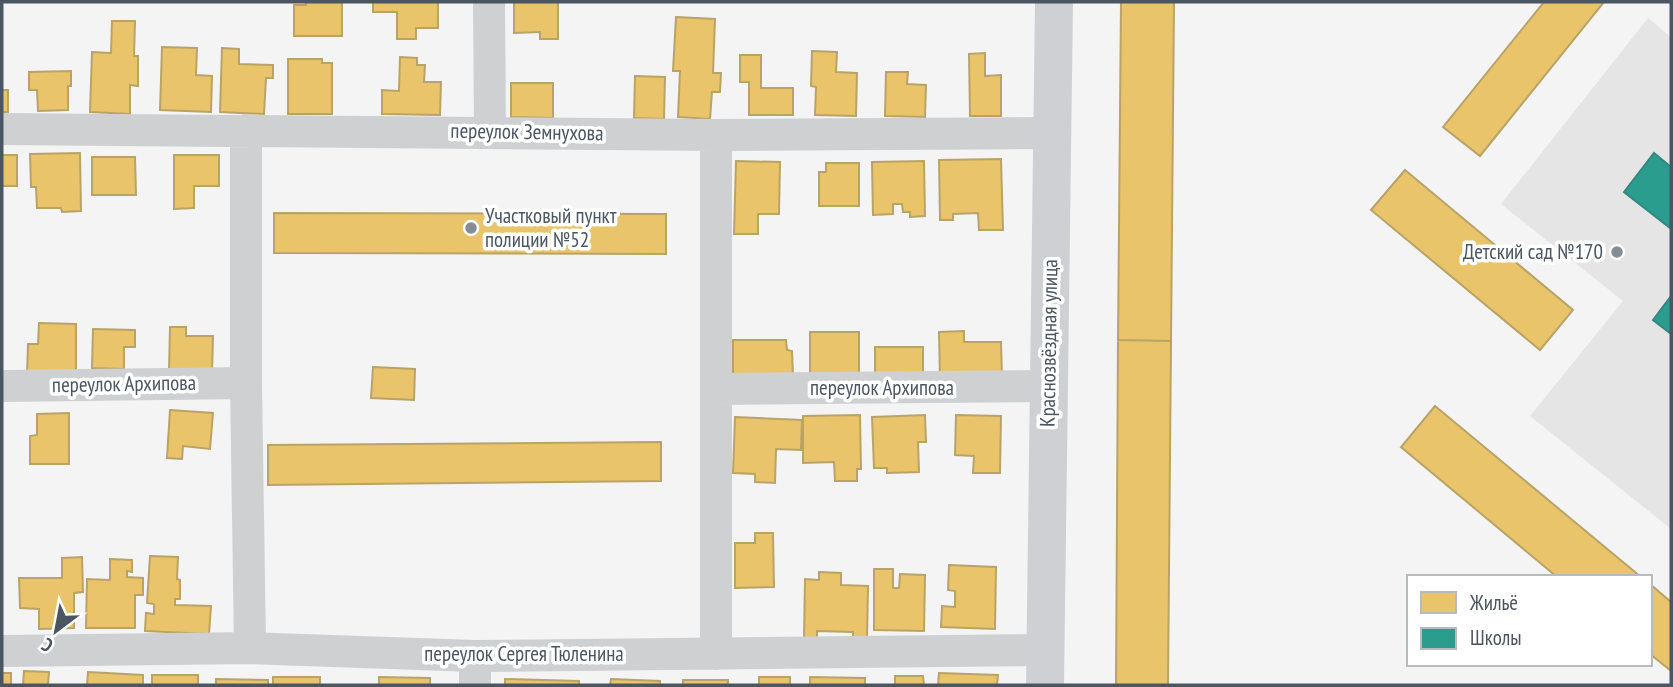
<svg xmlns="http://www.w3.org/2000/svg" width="1673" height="687" font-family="'PT Sans Narrow',sans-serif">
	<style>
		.education { fill: #e6e5e6 }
		.homes { fill: #e9c46a; stroke: #b9a367; stroke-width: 2 }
		.schools { fill: #2a9d8f; stroke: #348881; stroke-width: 2 }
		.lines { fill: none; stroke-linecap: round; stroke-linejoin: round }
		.street { stroke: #ced0d2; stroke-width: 32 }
		.secondary { stroke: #ced0d4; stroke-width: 38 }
		.poi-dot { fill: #868d94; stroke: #fff; stroke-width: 2.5 }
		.labels { text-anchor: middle; stroke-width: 7; stroke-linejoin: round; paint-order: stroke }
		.street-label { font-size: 21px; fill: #4a5661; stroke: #fff }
		.poi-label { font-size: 21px; fill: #4a5661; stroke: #fff; text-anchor: start }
	</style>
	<rect width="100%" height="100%" fill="#f4f4f4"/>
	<!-- education -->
	<path class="education" d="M 1648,18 L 1671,37 L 1671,529 L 1530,416 L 1623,301 L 1501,204 Z"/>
	<!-- homes -->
	<path class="homes" d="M 306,2 L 342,2 L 342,36 L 294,36 L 294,5 L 306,5 Z
		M 373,2 L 438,2 L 438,28 L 416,28 L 416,39 L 397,39 L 397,12 L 373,12 Z
		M 514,2 L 558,2 L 558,39 L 540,39 L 540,32 L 514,33 Z
		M 1121,2 L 1174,2 L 1171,341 L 1118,340 Z
		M 1544,2 L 1604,2 L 1480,156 L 1443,127 Z
		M 676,17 L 715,19 L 713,73 L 721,73 L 720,92 L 712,92 L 710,119 L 678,117 L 680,71 L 673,71 Z
		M 112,21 L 135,21 L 134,56 L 138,56 L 138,86 L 130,85 L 130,114 L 90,112 L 92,52 L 111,53 Z
		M 162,47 L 197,48 L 196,75 L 212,76 L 211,112 L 160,110 Z
		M 222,48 L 239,49 L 239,64 L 273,65 L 273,78 L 266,78 L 264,114 L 220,112 Z
		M 812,51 L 837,52 L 836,72 L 857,73 L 856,116 L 815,115 L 816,87 L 811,86 Z
		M 985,53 L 985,76 L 1001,75 L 1001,116 L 970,116 L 969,54 Z
		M 740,55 L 761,55 L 761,88 L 793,88 L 793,115 L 749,115 L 749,82 L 740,82 Z
		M 400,57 L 417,58 L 417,65 L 425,65 L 424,82 L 441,82 L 440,115 L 382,114 L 382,90 L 399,91 Z
		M 288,59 L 322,59 L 322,63 L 332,63 L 332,114 L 288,114 Z
		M 71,71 L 71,86 L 68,86 L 68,110 L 38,111 L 37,90 L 29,90 L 29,72 Z
		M 886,72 L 908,72 L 907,84 L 926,85 L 925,117 L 885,116 Z
		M 635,76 L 665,77 L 664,119 L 634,118 Z
		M 511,83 L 553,83 L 553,118 L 511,117 Z
		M 2,90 L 8,90 L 8,112 L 2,112 Z
		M 80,153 L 81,211 L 62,212 L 61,208 L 37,208 L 36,187 L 31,187 L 30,154 Z
		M 2,155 L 17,155 L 17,186 L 2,186 Z
		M 174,155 L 219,155 L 219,186 L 194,186 L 194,208 L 174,209 Z
		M 92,157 L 135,157 L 136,195 L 92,195 Z
		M 1001,159 L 1003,230 L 979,230 L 978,213 L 953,214 L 953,220 L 940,220 L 939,160 Z
		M 736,161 L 780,162 L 779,214 L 758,214 L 758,234 L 734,234 Z
		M 924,161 L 925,216 L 910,217 L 910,212 L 903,212 L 902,204 L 893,204 L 893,214 L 873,215 L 872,162 Z
		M 826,163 L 859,163 L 859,206 L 819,206 L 819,172 L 826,172 Z
		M 1405,170 L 1573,310 L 1540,350 L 1371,210 Z
		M 274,213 L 666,214 L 666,254 L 274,253 Z
		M 39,323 L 76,324 L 76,374 L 27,374 L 28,344 L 38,344 Z
		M 170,327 L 186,327 L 186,336 L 213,336 L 212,372 L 169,371 Z
		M 93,329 L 135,330 L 135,347 L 124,347 L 124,369 L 92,368 Z
		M 964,331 L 964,342 L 1001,342 L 1002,378 L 940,379 L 939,332 Z
		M 810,332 L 859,332 L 859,375 L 810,375 Z
		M 733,340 L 786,340 L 787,350 L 792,351 L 793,376 L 733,376 Z
		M 1118,340 L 1171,341 L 1168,685 L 1116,685 Z
		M 875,347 L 923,347 L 923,374 L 875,374 Z
		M 373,367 L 415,369 L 414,400 L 371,398 Z
		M 1435,406 L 1641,577 L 1557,577 L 1401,447 Z
		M 170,410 L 213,413 L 210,449 L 183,446 L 182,459 L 167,458 Z
		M 69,413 L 69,464 L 30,464 L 30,436 L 37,435 L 37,414 Z
		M 860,415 L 861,469 L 857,469 L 857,481 L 835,481 L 834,462 L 803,463 L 803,416 Z
		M 925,415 L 926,442 L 918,442 L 919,472 L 887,473 L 887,468 L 874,468 L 872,417 Z
		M 956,415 L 1001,416 L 1000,473 L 973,473 L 974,456 L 955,455 Z
		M 735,417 L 802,420 L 801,450 L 776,449 L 775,483 L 755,482 L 755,474 L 733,473 Z
		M 661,442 L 661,481 L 268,485 L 268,445 Z
		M 755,533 L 773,533 L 774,587 L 735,588 L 735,543 L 755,543 Z
		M 150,556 L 178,557 L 177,579 L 180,580 L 180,599 L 175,599 L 175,605 L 211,606 L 209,634 L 145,631 L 146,613 L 154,614 L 154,604 L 147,603 Z
		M 82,557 L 83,592 L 74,593 L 74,628 L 39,629 L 39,609 L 20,608 L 19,578 L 62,578 L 62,558 Z
		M 110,559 L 132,560 L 132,572 L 127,571 L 127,577 L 143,578 L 143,595 L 135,595 L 135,628 L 86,628 L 87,579 L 110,580 Z
		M 949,565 L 996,567 L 995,629 L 941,627 L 942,606 L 955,607 L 955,591 L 948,590 Z
		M 874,569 L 893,569 L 893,588 L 899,588 L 900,574 L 925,575 L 924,631 L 874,630 Z
		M 819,572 L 841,573 L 841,585 L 868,586 L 867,640 L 853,640 L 853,632 L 817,631 L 817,639 L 804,639 L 805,579 L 819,580 Z
		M 1650,584 L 1671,602 L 1671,671 L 1650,654 Z
		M 24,671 L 49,672 L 48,685 L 23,685 Z
		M 88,672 L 143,675 L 143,685 L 87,685 Z
		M 2,673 L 11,673 L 11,685 L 2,685 Z
		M 939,673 L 998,675 L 997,685 L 938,685 Z
		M 152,675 L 198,675 L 198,685 L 152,685 Z
		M 895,676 L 923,676 L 924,685 L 895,685 Z
		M 273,677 L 320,677 L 320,685 L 273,685 Z
		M 379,677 L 430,678 L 430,685 L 379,685 Z
		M 759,677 L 790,677 L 790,685 L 759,685 Z
		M 810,677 L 865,678 L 865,685 L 810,685 Z
		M 216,679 L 268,680 L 268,685 L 216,685 Z
		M 505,679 L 579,681 L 579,685 L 505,685 Z
		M 611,679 L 660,681 L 660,685 L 610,685 Z
		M 683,680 L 728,680 L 728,685 L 683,685 Z"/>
	<!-- schools -->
	<path class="schools" d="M 1654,153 L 1671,167 L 1670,228 L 1624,192 Z
		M 1671,296 L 1671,334 L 1653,320 Z"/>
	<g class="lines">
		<!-- street -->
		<path class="street" d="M 489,2 L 490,132
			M 2,129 L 716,135 L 1052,133
			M 246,130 L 246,383 L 250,648
			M 2,386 L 246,383
			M 717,389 L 1048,386
			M 2,651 L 250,648 L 475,656 L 1046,650
			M 716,654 L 716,135
			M 475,685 L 475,656"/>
		<!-- secondary -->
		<path class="secondary" d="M 1045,685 L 1054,2"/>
	</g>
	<!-- markers -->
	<g class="poi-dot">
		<circle cx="471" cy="228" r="7"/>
		<circle cx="1617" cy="252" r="7"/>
	</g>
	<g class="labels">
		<!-- street labels -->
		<g class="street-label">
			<text transform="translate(527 132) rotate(1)" y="7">переулок Земнухова</text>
			<text transform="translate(1049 343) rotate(-89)" y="7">Краснозвёздная улица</text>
			<text transform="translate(124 384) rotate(-1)" y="7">переулок Архипова</text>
			<text x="882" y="395">переулок Архипова</text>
			<text x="524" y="661">переулок Сергея Тюленина</text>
		</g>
		<!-- poi labels -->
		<g class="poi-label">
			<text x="485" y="223">Участковый пункт<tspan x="485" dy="24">полиции №52</tspan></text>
			<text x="1603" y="259" text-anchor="end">Детский сад №170</text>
		</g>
	</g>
	<!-- border -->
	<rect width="1673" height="687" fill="none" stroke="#4a5661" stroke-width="7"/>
	<!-- legend -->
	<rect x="1407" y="575" width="245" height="91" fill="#ffffff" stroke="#b7bbc0" stroke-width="2"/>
	<rect x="1421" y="592" width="35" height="21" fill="#e9c46a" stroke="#b7bbc0" stroke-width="2"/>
	<text x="1470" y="610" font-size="21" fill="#4a5661">Жильё</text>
	<rect x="1421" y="628" width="35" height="21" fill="#2a9d8f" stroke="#b7bbc0" stroke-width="2"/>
	<text x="1470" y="645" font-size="21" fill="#4a5661">Школы</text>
	<!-- north arrow -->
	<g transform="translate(56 631) rotate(212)" stroke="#ffffff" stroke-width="5" paint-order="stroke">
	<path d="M0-5L12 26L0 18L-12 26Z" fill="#4a5661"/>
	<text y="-10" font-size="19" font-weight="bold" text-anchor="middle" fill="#4a5661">С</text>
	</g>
</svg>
